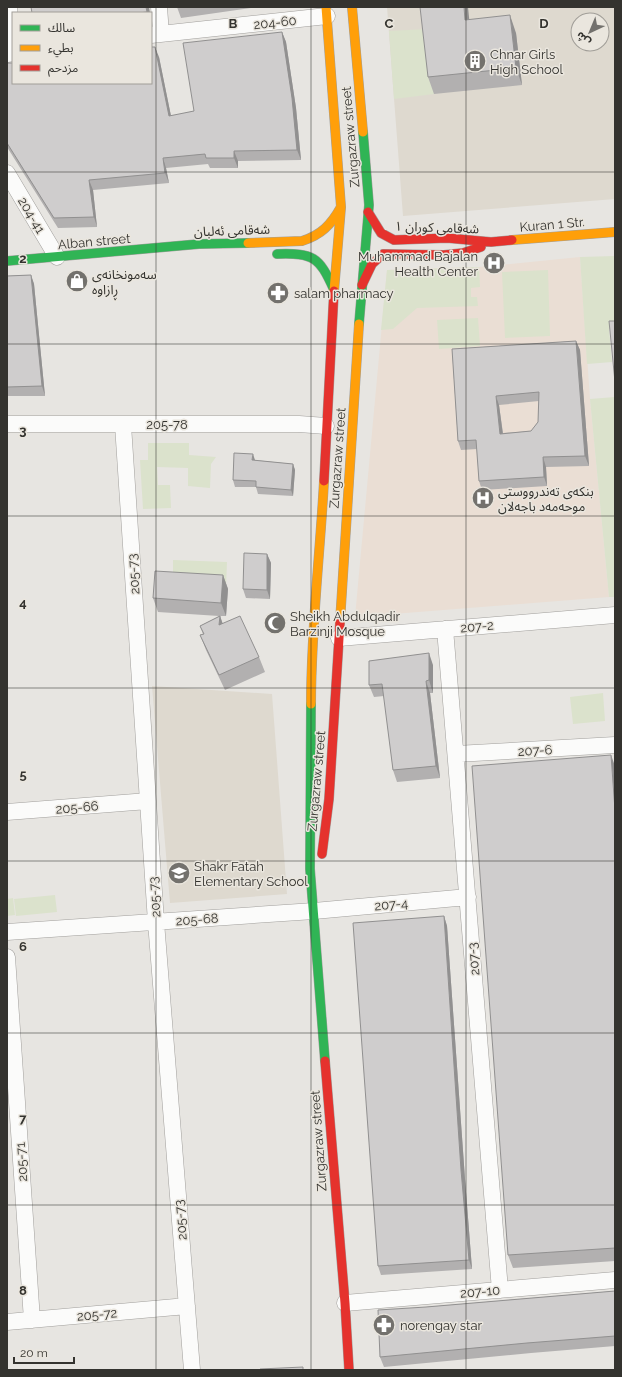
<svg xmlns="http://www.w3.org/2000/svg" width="622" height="1377" font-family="Raleway,'Noto Sans Arabic',sans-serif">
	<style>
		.built { fill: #ded9cf; fill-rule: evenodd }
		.medical { fill: #eaded4 }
		.green { fill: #dbe2cc }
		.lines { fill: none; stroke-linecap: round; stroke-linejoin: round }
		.street-casing { stroke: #a19f9c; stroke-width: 17 }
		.fast-casing { stroke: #a19f9c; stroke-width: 10 }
		.slow-casing { stroke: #a19f9c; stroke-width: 10 }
		.jam-casing { stroke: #a19f9c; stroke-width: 10 }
		.street { stroke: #fbfbfa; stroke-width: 16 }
		.fast { stroke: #30b455; stroke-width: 9 }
		.slow { stroke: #ff9f0a; stroke-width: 9 }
		.jam { stroke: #e5322d; stroke-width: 9 }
		.wall { fill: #b2b0b0; fill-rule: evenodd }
		.shaded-wall { fill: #919090 }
		.building { fill: #cfcdcd; stroke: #919090; fill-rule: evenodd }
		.grid { fill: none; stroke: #34332f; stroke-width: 1; stroke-opacity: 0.55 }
		.labels { text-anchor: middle; stroke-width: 3; stroke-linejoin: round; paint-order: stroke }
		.street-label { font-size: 13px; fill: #34332f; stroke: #eae6de }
		.poi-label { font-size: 13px; fill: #34332f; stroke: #eae6de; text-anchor: start }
		.grid-label { font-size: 13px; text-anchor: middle; font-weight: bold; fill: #34332f; stroke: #eae6de; stroke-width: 3; stroke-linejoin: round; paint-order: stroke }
	</style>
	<rect width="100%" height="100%" fill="#e7e5e1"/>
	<!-- built -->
	<path class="built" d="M 387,7 L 615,7 L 615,199 L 403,216 ZM 578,20 L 602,20 L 602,44 L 578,44 Z
		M 152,686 L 272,694 L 287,894 L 170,903 Z"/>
	<!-- medical -->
	<path class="medical" d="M 580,257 L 590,399 L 609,597 L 355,617 L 387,270 L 479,267 Z"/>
	<!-- green -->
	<path class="green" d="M 427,29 L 434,94 L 394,99 L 389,31 Z
		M 615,256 L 615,328 L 609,329 L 612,362 L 587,364 L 580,257 Z
		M 479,267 L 480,287 L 471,288 L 471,297 L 477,297 L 478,306 L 417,308 L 393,329 L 381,330 L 387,270 Z
		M 548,270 L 550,336 L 505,338 L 502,272 Z
		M 478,318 L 480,346 L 439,349 L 437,320 Z
		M 615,397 L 615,597 L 609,597 L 590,399 Z
		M 148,443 L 189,443 L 189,455 L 216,457 L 211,464 L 210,488 L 188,486 L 188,468 L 157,467 L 158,485 L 170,485 L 171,508 L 143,509 L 140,460 L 148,460 Z
		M 173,560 L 227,562 L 226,587 L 173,585 Z
		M 603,693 L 605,721 L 573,724 L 570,697 Z
		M 55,895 L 57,912 L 16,916 L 14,899 Z
		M 13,898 L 15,915 L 7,916 L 7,899 Z"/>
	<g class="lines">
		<!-- street casing -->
		<g class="street-casing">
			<path id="street" d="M 159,7 L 161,34
				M 151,35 L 327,16
				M 7,54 L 13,53 L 9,7
				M 7,173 L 57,257
				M 7,424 L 299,424 L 326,426
				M 123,425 L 156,922 L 192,1370
				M 445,629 L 500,1290
				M 339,638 L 615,615
				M 456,754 L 615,745
				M 7,812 L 148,801
				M 7,932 L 314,911 L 468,897
				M 7,957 L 32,1320
				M 345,1303 L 615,1280
				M 7,1322 L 187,1306"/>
		</g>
		<!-- fast casing -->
		<g class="fast-casing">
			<path id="fast" d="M 277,254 C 313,253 319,256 334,290
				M 7,261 L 199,244 L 248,243
				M 359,324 L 369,205 L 363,132
				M 311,704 L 310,869 L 325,1061"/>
		</g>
		<!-- slow casing -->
		<g class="slow-casing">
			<path id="slow" d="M 326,7 L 341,207 L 334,291
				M 352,7 L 363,132
				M 512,240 L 615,232
				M 248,243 L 302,241 C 321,235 331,225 341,207
				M 340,622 L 359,324
				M 311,704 C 311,629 320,555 324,481"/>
		</g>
		<!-- jam casing -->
		<g class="jam-casing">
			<path id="jam" d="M 368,212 L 381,233 L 394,240 L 447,238 L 491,242 L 512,240
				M 362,285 L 372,264 L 383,254 L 444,255 L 463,253 L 481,247
				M 324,481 L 334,291
				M 322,854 L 329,799 L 340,622
				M 325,1061 L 345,1303 L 349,1370"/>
		</g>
		<!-- street -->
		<use href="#street" class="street"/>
		<!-- fast -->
		<use href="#fast" class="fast"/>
		<!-- slow -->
		<use href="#slow" class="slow"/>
		<!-- jam -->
		<use href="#jam" class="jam"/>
	</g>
	<!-- wall -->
	<path class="wall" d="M 177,7 L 258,7 L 181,18 Z
		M 469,20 L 516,33 L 522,85 L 434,94 L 428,77 Z
		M 282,32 L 286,42 L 296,108 L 301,160 L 238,161 L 238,168 L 210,168 L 208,164 L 166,168 L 169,183 L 93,190 L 97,227 L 58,228 L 7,147 L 7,63 L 159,57 L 171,116 L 194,111 Z
		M 31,275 L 34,284 L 45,396 L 7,396 L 7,276 Z
		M 576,341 L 580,350 L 589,466 L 546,467 L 547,486 L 482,490 L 479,481 L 477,449 L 461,450 L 458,441 L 452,349 ZM 539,401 L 538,422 L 531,431 L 503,433 L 499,405 Z
		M 255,460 L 293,464 L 295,470 L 293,496 L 258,494 L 256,487 L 235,487 L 233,480 Z
		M 267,554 L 271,563 L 270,599 L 246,598 L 243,589 Z
		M 223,575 L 228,589 L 226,616 L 220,616 L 223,624 L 259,657 L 265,672 L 225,690 L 206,650 L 200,635 L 203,634 L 200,626 L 219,616 L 158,612 L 153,598 Z
		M 433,665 L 433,693 L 430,693 L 440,778 L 397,782 L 393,770 L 384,696 L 374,697 L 369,685 Z
		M 615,766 L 615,1261 L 513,1268 L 508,1255 Z
		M 444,916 L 447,926 L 465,1179 L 472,1269 L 381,1275 L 378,1266 Z
		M 615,1291 L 615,1346 L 531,1353 L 384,1367 L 380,1357 L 426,1307 Z"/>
	<!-- shaded-wall -->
	<path class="shaded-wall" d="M 146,7 L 149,7 L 150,13 L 147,13 Z
		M 464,7 L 468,7 L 471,37 L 465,20 Z
		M 510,15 L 516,33 L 522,85 L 516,68 Z
		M 282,32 L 286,42 L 296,108 L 301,160 L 297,150 Z
		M 155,47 L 159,57 L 173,126 L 169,116 Z
		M 234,151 L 238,161 L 238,168 L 234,158 Z
		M 163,158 L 166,168 L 169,183 L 165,173 Z
		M 89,180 L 93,190 L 97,227 L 94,217 Z
		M 31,275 L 34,284 L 45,396 L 42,386 Z
		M 576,341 L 580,350 L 589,466 L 585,456 Z
		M 496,396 L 499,405 L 504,443 L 500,434 Z
		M 253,454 L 255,460 L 252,460 Z
		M 543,457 L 546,467 L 547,486 L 544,477 Z
		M 293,464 L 295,470 L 293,496 L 291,490 Z
		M 267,554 L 271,563 L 270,599 L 267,590 Z
		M 223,575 L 228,589 L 226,616 L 221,603 Z
		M 220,616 L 225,631 L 219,625 Z
		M 429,653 L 433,665 L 433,693 L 429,680 Z
		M 426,681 L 430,693 L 440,778 L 436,766 Z
		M 611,755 L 615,766 L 615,810 Z
		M 444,916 L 447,926 L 465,1179 L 472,1269 L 469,1260 L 461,1170 Z"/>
	<!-- building -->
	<path class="building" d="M 31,7 L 146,7 L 147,12 L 138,13 L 32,13 Z
		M 420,7 L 464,7 L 465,20 L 510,15 L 516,68 L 428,77 Z
		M 282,32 L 292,98 L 297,150 L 234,151 L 234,158 L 206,158 L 205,154 L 163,158 L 165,173 L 89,180 L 94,217 L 54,218 L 7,143 L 7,63 L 13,63 L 13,83 L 151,83 L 151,47 L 155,47 L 169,116 L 194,111 L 183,43 Z
		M 31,275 L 42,386 L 7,387 L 7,276 Z
		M 609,321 L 615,321 L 615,382 Z
		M 576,341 L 585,456 L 543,457 L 544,477 L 479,481 L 476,440 L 458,441 L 452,349 ZM 539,392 L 538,422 L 531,431 L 500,434 L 496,396 Z
		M 234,453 L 253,454 L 252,460 L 293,464 L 291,490 L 256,487 L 256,481 L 233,480 Z
		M 244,553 L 267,554 L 267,590 L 243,589 Z
		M 155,571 L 223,575 L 221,603 L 153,598 Z
		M 220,616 L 219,625 L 240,616 L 259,657 L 219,675 L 200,635 L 204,634 L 200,626 Z
		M 429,653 L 429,680 L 426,681 L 436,766 L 393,770 L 382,684 L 369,685 L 369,661 Z
		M 611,755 L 615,810 L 615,1248 L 508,1255 L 472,766 Z
		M 444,916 L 461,1170 L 469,1260 L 378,1266 L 353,923 Z
		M 615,1291 L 615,1336 L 527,1343 L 380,1357 L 378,1310 L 426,1307 Z
		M 303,1367 L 303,1370 L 260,1370 L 260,1369 Z"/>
	<!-- grid -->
	<path class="grid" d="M 156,7 L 156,1370M 311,7 L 311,1370M 466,7 L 466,1370M 7,172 L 615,172M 7,344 L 615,344M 7,516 L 615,516M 7,688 L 615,688M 7,861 L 615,861M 7,1033 L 615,1033M 7,1205 L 615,1205"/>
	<!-- icons -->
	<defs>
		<g id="building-disc" transform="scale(1.15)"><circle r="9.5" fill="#73716d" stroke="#eae6de"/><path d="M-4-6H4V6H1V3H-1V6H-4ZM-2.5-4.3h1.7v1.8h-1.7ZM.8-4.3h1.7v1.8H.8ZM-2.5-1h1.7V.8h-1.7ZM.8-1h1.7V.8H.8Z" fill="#fff"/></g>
		<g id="hospital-disc" transform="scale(1.15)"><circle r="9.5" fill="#73716d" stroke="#eae6de"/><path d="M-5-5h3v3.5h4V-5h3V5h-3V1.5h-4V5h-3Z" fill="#fff"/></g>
		<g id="shop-disc" transform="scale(1.15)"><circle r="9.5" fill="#73716d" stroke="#eae6de"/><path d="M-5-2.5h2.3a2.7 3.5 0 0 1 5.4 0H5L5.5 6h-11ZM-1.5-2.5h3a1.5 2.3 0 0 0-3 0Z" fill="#fff"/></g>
		<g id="pharmacy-disc" transform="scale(1.15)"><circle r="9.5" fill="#73716d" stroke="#eae6de"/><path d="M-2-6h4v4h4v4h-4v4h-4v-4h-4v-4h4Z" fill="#fff"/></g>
		<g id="mosque-disc" transform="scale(1.15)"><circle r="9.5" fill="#73716d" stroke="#eae6de"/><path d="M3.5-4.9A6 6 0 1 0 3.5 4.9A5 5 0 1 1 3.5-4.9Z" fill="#fff"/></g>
		<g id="school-disc" transform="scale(1.15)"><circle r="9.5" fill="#73716d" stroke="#eae6de"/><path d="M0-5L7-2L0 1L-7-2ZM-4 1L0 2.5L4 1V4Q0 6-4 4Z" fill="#fff"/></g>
	</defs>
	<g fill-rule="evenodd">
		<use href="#building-disc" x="475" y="61"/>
		<use href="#hospital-disc" x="494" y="263"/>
		<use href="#shop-disc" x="77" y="281"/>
		<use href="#pharmacy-disc" x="278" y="293"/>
		<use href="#hospital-disc" x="483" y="498"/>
		<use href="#mosque-disc" x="275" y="623"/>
		<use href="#school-disc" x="179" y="873"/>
		<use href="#pharmacy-disc" x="384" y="1325"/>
	</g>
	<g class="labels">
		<!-- street labels -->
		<g class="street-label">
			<text transform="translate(275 22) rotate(-6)" y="5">204-60</text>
			<text transform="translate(350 137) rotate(-95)" y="5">Zurgazraw street</text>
			<text transform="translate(32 215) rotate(59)" y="5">204-41</text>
			<text transform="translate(552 224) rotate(-5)" y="5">Kuran 1 Str.</text>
			<text transform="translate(437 227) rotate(2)" y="5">شەقامی کوران ١</text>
			<text transform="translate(232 230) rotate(-2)" y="5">شەقامی ئەلبان</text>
			<text transform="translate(94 241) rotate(-5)" y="5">Alban street</text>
			<text x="167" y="429">205-78</text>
			<text transform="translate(337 458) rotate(-86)" y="5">Zurgazraw street</text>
			<text transform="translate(133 574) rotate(-94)" y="5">205-73</text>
			<text transform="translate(477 626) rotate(-5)" y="5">207-2</text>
			<text transform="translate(535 750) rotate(-3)" y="5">207-6</text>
			<text transform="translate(316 781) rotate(-85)" y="5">Zurgazraw street</text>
			<text transform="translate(77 807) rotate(-5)" y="5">205-66</text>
			<text transform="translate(154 897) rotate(-94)" y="5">205-73</text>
			<text transform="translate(391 904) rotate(-5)" y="5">207-4</text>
			<text transform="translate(197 919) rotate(-4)" y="5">205-68</text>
			<text transform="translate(473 959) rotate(-95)" y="5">207-3</text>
			<text transform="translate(318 1141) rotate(-94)" y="5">Zurgazraw street</text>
			<text transform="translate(21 1162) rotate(-94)" y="5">205-71</text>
			<text transform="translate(180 1220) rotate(-95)" y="5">205-73</text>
			<text transform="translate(480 1291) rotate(-5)" y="5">207-10</text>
			<text transform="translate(97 1314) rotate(-5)" y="5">205-72</text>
		</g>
		<!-- poi labels -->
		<g class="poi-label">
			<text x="490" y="59">Chnar Girls<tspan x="490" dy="15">High School</tspan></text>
			<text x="478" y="261" text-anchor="end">Muhammad Bajalan<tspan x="478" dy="15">Health Center</tspan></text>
			<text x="92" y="279">سەمونخانەی<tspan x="92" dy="15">ڕازاوە</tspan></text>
			<text x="294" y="298">salam pharmacy</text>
			<text x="498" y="496">بنکەی تەندرووستی<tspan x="498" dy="15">موحەمەد باجەلان</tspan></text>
			<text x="290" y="621">Sheikh Abdulqadir<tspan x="290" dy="15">Barzinji Mosque</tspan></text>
			<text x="194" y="871">Shakr Fatah<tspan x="194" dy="15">Elementary School</tspan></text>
			<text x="400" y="1330">norengay star</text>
		</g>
	</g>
	<g class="grid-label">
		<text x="233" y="28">B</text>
		<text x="389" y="28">C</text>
		<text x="544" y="28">D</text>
		<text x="23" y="263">2</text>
		<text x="23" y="435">3</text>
		<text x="23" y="607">4</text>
		<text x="23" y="779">5</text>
		<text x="23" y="951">6</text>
		<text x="23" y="1123">7</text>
		<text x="23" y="1295">8</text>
	</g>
	<!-- border -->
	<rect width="622" height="1377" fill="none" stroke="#34332f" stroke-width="16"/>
	<!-- legend -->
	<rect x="12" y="12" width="140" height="72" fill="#eae6de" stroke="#a19e98"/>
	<rect x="20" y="25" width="20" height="6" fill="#30b455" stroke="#a19e98"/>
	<text x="48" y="32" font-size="12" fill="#34332f">سالك</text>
	<rect x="20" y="45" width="20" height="6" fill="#ff9f0a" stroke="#a19e98"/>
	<text x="48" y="52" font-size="12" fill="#34332f">بطيء</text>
	<rect x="20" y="65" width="20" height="6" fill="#e5322d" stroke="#a19e98"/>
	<text x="48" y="72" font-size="12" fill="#34332f">مزدحم</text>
	<!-- north arrow -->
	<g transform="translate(590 32) rotate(224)"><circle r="19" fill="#eae6de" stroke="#a19e98"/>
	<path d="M0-3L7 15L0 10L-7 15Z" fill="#73716d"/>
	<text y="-6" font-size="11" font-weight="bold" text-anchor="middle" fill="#34332f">ش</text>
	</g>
	<!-- scale -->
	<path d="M14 1357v6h60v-6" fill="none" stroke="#34332f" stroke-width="2"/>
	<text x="20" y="1357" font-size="12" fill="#34332f" stroke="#eae6de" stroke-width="3" paint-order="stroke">20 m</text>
</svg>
